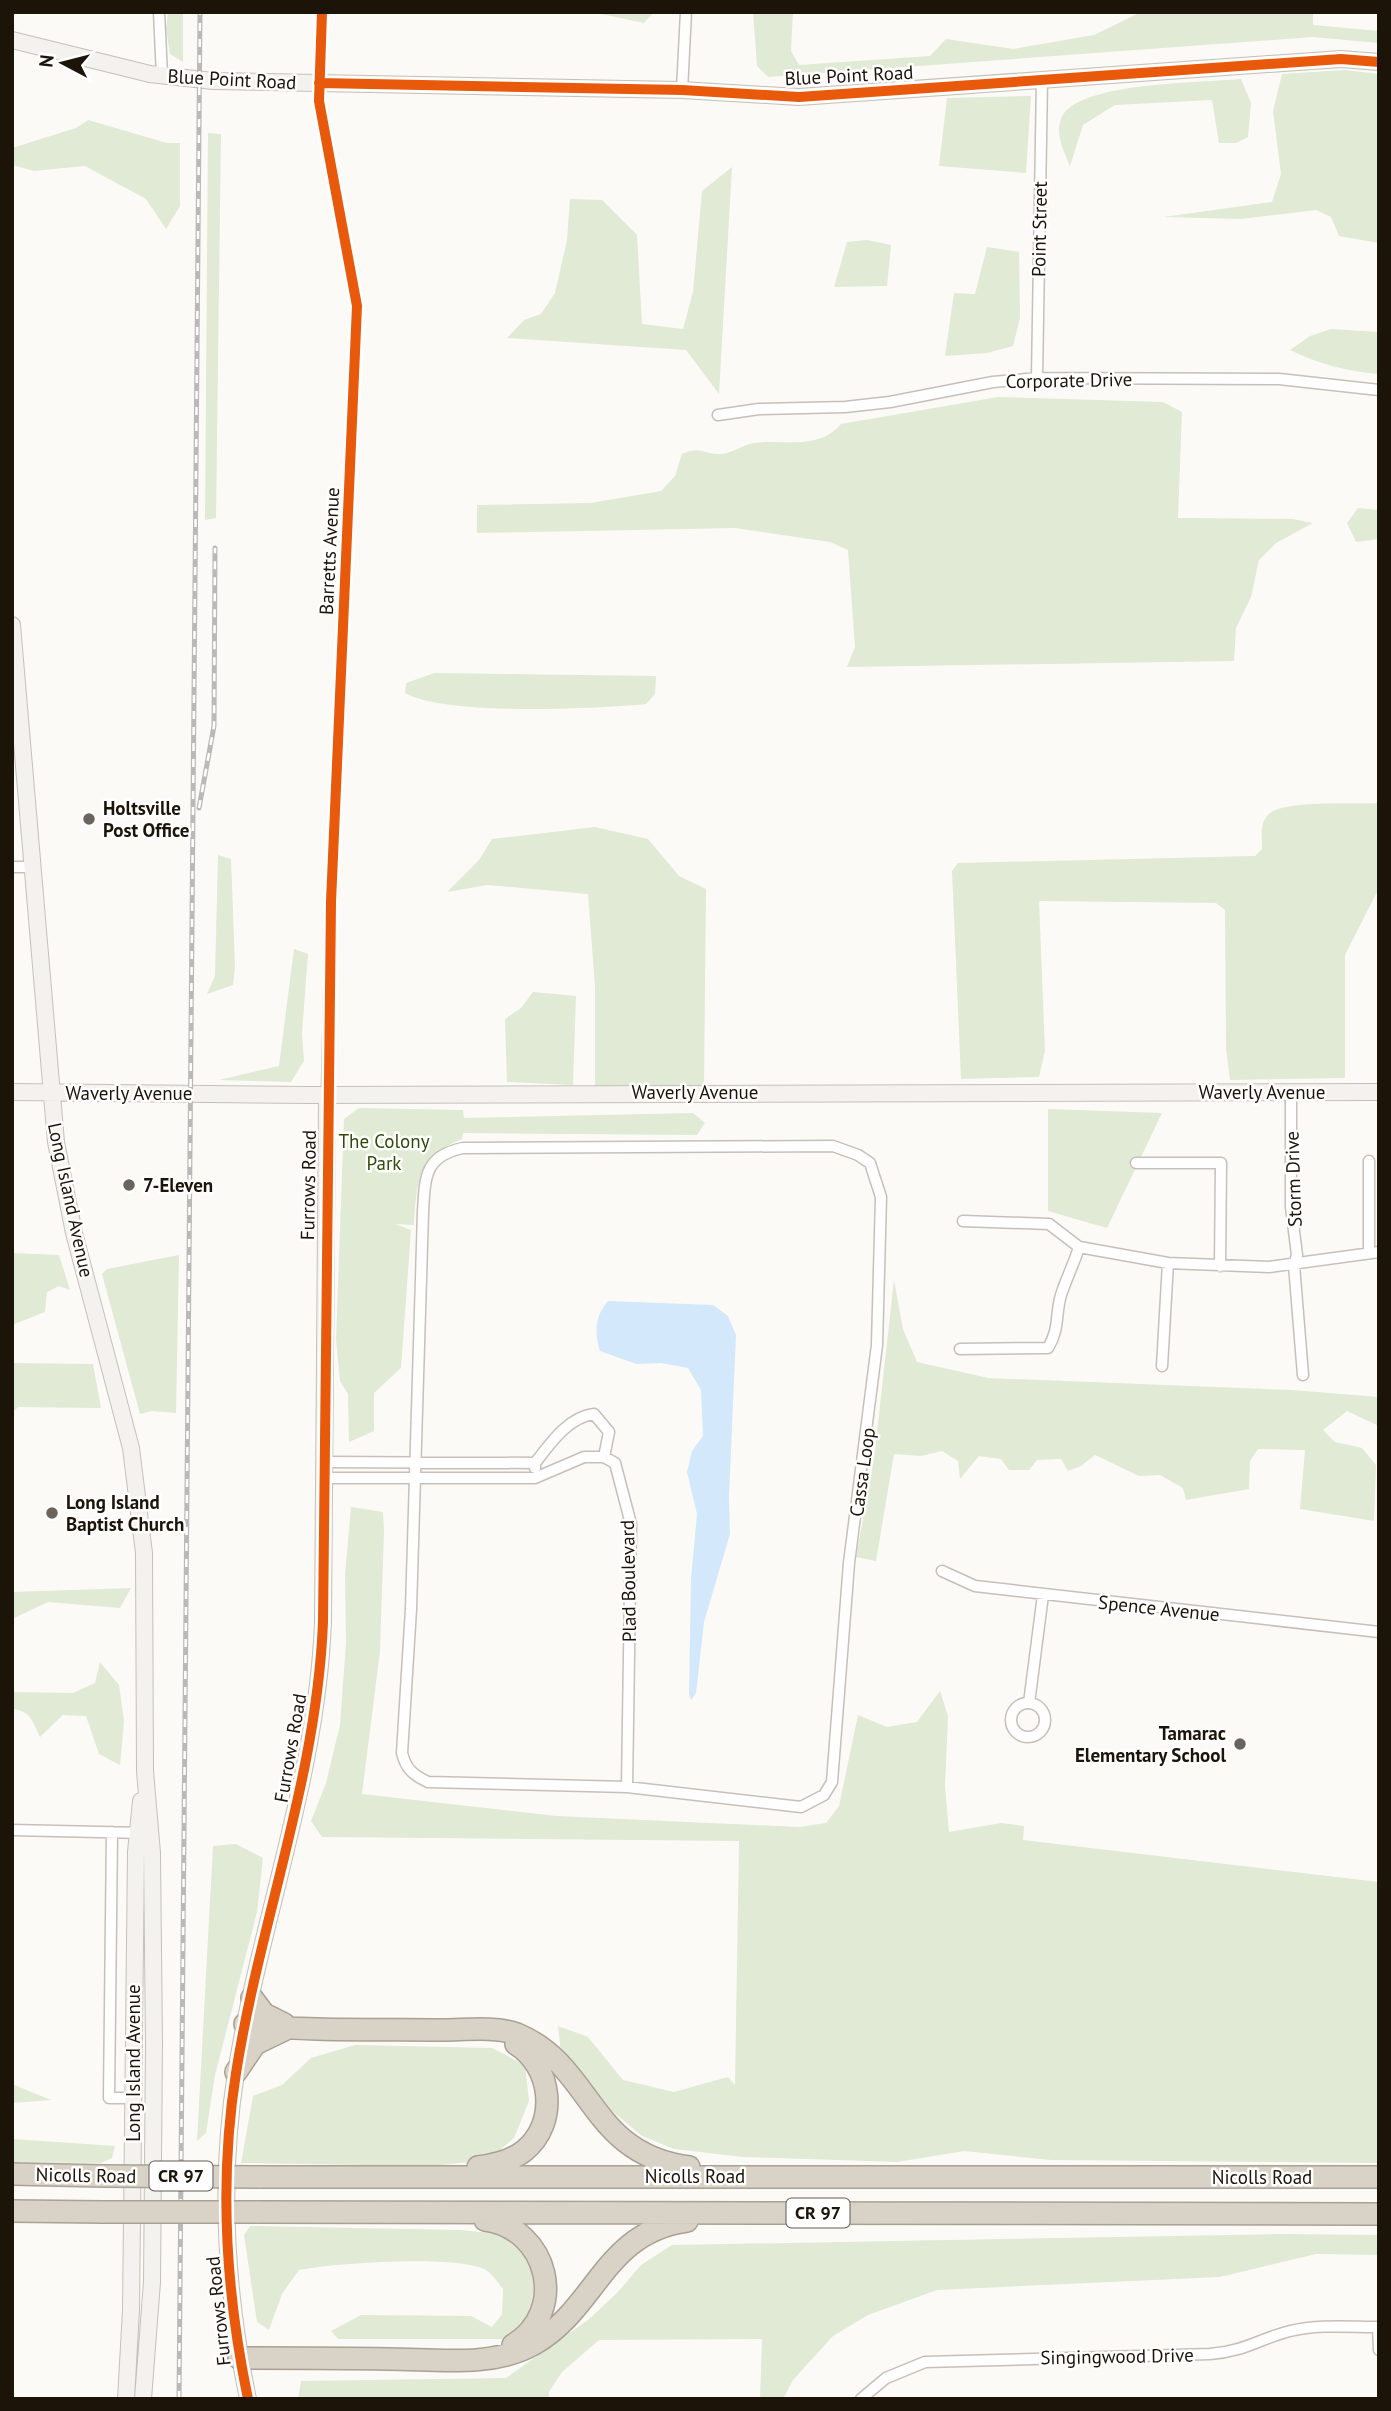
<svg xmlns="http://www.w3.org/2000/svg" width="1391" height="2411" font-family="'PT Sans',sans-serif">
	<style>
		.green { fill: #e0ead4 }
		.water { fill: #d3e8fa }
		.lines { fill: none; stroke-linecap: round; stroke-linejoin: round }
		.street-casing { stroke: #c5c0b9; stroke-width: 13 }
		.secondary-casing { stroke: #c5c0b9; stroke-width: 18 }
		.highway-casing { stroke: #aaa195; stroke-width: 24 }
		.street { stroke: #fffefe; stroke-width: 10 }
		.secondary { stroke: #f4f2ee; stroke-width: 16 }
		.highway { stroke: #d9d3c7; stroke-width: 21 }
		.rail-casing { stroke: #bbb9b7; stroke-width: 5 }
		.rail { stroke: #fff; stroke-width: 2.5; stroke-dasharray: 8; stroke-linecap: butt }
		.highway-bridge-casing { stroke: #aaa195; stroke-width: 24; stroke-linecap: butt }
		.highway-bridge { stroke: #d9d3c7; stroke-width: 21 }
		.cycleway-casing { stroke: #fff; stroke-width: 15 }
		.cycleway { stroke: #e8590c; stroke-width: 10 }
		.poi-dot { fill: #6a645c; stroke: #fff; stroke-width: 2.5 }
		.labels { text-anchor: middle; stroke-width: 5; stroke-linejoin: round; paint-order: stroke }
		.shield { fill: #fff; stroke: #605a53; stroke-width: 2 }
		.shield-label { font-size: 18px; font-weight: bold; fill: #1c1309 }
		.street-label { font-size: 19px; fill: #1c1309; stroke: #fff }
		.poi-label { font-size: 19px; font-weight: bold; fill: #1c1309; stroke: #fff; text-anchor: start }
		.park-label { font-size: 19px; fill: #314a07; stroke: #fff }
	</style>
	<rect width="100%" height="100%" fill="#fcfaf7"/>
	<!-- green -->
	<path class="green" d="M 168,12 L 183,12 L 183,62 L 170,54 L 166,29 Z
		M 592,12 L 654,12 L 644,23 Z
		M 753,12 L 793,12 L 791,51 L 799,65 L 930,56 L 946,39 L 1013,49 L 1094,35 L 1141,12 L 1313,12 L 1313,25 L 1379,31 L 1379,43 L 1313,37 L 768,77 L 757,66 Z
		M 1345,70 L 1379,74 L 1379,243 L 1339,236 L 1331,217 L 1316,210 L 1241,219 L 1163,217 L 1272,202 L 1281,174 L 1273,111 L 1282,74 Z
		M 1241,79 L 1251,103 L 1248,137 L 1236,143 L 1219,143 L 1212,100 L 1115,105 L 1083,125 L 1070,166 C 1064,152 1055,135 1061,119 C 1075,81 1205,83 1241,79 Z
		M 1031,96 L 1026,173 L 939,166 L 947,98 Z
		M 88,120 L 167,143 L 180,143 L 180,206 L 166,229 L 146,199 L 85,166 L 34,171 L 12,165 L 12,148 L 76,128 Z
		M 208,133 L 221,134 L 216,518 L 205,520 Z
		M 732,167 L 719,394 L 686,350 L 507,338 L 524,320 L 541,314 L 555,293 L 567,240 L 570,199 L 602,200 L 637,235 L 642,324 L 683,329 L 693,292 L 702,191 Z
		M 867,240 L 891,245 L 887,286 L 834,287 L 847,242 Z
		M 987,247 L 1019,252 L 1020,318 L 1013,346 L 987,353 L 945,356 L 954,293 L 975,294 Z
		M 1331,329 L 1379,332 L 1379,374 C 1346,371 1319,364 1290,350 L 1310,336 Z
		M 998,397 L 1163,402 L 1182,412 L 1178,518 L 1293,519 L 1313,523 L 1276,543 L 1259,560 L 1251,597 L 1236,628 L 1234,661 L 847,667 L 855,647 L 848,550 L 830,542 L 735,528 L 477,533 L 477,505 L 591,503 L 661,491 L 675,476 L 682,454 C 701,446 700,453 718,454 C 730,455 742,445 754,443 C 785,439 817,451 841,424 Z
		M 1358,508 L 1379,510 L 1379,539 L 1356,542 L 1347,523 Z
		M 434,673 L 435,673 L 656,676 L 655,694 L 646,704 C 595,709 446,716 405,693 L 406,683 Z
		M 1379,803 L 1379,888 L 1345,955 L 1345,1078 L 1230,1080 L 1226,1048 L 1225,910 L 1216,903 L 1039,901 L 1045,1051 L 1039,1077 L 961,1079 L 952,871 L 958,863 L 1255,856 L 1262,849 C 1262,836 1259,822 1270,813 C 1287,800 1356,804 1379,803 Z
		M 595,827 L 648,839 L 679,876 L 706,889 L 704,1086 L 595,1086 L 595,987 L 588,894 L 487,885 L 447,892 L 479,860 L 492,839 Z
		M 218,855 L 231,859 L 235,966 L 233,985 L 207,994 L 215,976 Z
		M 294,949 L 308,954 L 302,1033 L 304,1061 L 291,1082 L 219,1080 L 279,1066 Z
		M 533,992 L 576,996 L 573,1085 L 507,1082 L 505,1019 L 521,1008 Z
		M 359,1108 L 463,1110 L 464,1118 L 693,1113 L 705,1123 L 697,1135 L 463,1133 L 462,1139 C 417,1157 417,1181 414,1225 L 395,1224 L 411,1230 L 401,1368 L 374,1393 L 374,1431 L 349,1442 L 348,1394 L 340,1381 L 336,1339 L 344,1119 Z
		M 1048,1109 L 1162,1113 L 1107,1228 L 1048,1211 Z
		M 12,1253 L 59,1255 L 70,1290 L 59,1286 L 47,1292 L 45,1312 L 12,1325 Z
		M 179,1255 L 176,1413 L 152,1411 L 140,1414 L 102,1274 L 107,1269 Z
		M 894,1280 L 903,1329 L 917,1362 L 988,1378 L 1292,1390 L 1379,1397 L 1379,1426 L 1347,1411 L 1323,1430 L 1335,1442 L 1362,1448 L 1376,1465 L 1374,1521 L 1300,1509 L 1305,1450 L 1258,1449 L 1250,1461 L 1249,1489 L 1186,1500 L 1183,1488 L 1160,1475 L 1139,1476 L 1095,1455 L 1081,1466 L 1068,1471 L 1061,1459 L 1037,1460 L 1029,1470 L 1009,1470 L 1001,1459 L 979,1456 L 960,1479 L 958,1461 L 942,1451 L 921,1456 L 894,1454 L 876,1561 L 856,1557 L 874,1459 Z
		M 12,1363 L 93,1364 L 101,1408 L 18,1407 L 12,1413 Z
		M 351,1507 L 383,1512 L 384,1531 L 380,1651 L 362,1794 L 556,1816 L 799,1827 L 826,1823 L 839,1806 L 858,1715 L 887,1727 L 917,1722 L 940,1691 L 948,1716 L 945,1786 L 949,1832 L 1001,1823 L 1024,1826 L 1023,1840 L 1379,1882 L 1379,2163 L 1051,2160 L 964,2151 L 897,2162 L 743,2157 L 674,2149 L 642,2136 L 612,2111 L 561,2052 L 558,2026 L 588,2037 L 623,2080 L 674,2092 L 728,2077 L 735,2085 L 739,1841 L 322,1837 L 311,1821 L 326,1783 L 340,1725 L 346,1643 L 345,1575 Z
		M 131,1588 L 120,1608 L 48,1602 L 12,1619 L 12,1592 Z
		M 100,1662 L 119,1685 L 124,1721 L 120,1765 L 99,1754 L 86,1716 L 63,1715 L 40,1737 C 33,1722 30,1710 12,1709 L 12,1692 L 73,1693 L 95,1683 Z
		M 236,1844 L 263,1858 L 257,1912 L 215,2075 L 206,2133 L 197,2141 L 213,1846 Z
		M 355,2045 L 492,2048 L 525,2065 L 529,2101 L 514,2138 L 488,2160 L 431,2166 L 241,2163 L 253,2096 L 282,2085 L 311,2058 Z
		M 12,2084 L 51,2100 L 12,2103 Z
		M 12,2139 L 115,2146 L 112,2158 L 101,2163 L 12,2162 Z
		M 250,2226 L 460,2230 L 501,2234 L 520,2245 L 530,2263 L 534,2288 L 529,2315 L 505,2339 L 338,2339 L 331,2331 L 361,2315 L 471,2316 L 492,2327 L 502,2314 L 503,2289 C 498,2283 491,2272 484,2269 C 453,2255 335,2263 299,2270 L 282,2294 L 269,2330 L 257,2322 L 244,2235 Z
		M 1283,2234 L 1379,2235 L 1379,2255 L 1316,2254 L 1220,2277 L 937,2290 L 868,2315 L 833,2336 L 793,2380 L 783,2399 L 760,2399 L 762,2339 L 599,2340 L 562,2372 L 549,2392 L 549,2399 L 298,2399 L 301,2381 L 506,2378 L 588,2320 L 617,2293 L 641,2265 L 672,2245 Z"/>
	<!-- water -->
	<path class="water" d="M 608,1301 L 713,1305 L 728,1316 L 736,1335 L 729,1496 L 730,1534 L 704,1622 L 696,1693 L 691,1700 L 689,1694 L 691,1579 L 697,1514 L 687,1472 L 692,1451 L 703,1436 L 701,1390 L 688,1368 L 661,1363 L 636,1364 L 600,1351 C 594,1332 595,1316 608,1301 Z"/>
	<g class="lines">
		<!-- street casing -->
		<g class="street-casing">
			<path id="street" d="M 159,12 L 162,76
				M 322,12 L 319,101 L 357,306 L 332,874 L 327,1095
				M 682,90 L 686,12
				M 1037,378 L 1042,80
				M 718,415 L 759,409 L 845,407 L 890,402 L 993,382 L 1037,378 L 1279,379 L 1379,390
				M 12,867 L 33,867
				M 1291,1092 L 1291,1207 L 1297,1255 L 1294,1265 L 1303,1375
				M 833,1146 L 858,1155 L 870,1163 L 881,1197 L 877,1345 L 849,1563 L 832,1782 L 824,1795 L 801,1807 L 627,1787 L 428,1782 C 413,1775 406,1769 402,1753 L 411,1609 L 423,1212 C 425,1178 424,1156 463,1148 Z
				M 1369,1161 L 1369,1253
				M 1136,1163 L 1221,1163 L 1220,1266
				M 963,1221 L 1049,1224 L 1079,1247 L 1168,1263 L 1269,1267 L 1379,1252
				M 960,1349 L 1048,1348 C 1060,1328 1055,1315 1061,1295 C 1066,1279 1074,1264 1079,1247
				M 1162,1366 L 1168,1263
				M 324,1462 L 535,1463
				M 535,1468 L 535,1463 C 550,1444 568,1417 594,1414 L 609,1432 L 604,1457
				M 324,1478 L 535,1478 L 584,1457 L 604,1457 L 615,1463 L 631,1524 L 627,1787
				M 942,1571 L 975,1586 L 1379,1632
				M 1029,1703 L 1043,1595
				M1011 1720a17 17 0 1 1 34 0a17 17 0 1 1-34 0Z
				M 12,1830 L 144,1833
				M 112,1832 L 109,2098 L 132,2098
				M 1378,2327 L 1379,2350
				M 861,2399 L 886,2378 L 925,2362 L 1210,2354 C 1246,2351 1259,2339 1290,2331 C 1319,2324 1349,2327 1379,2327"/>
		</g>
		<!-- secondary casing -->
		<g class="secondary-casing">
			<path id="secondary" d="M 12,40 L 150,74 L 213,81 L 682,90 L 799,97 L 1341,59 L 1379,62
				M 12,625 L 56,1142 L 74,1233 L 131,1448 L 144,1553 L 145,1771 L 152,1853 L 154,2043 L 152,2282 L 143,2399
				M 12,1092 L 308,1095 L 1379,1092
				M 126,2399 L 131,2310 L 136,1852 L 141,1801
				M 248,2399 C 226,2293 219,2180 236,2073 C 260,1921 317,1777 323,1622 L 327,1095"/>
		</g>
		<!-- highway casing -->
		<g class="highway-casing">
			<path id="highway" d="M 252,1998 L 264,2014 L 284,2024
				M 245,2024 C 310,2032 377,2029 443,2030 C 465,2030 495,2026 517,2034 C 594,2066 588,2154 689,2167
				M 236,2072 L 255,2044 L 286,2029
				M 478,2167 C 494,2165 511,2161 524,2151 C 559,2123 552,2066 516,2044
				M 12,2174 L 104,2176
				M 258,2177 L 1379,2177
				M 12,2211 L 103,2212
				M 257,2212 L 1379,2214
				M 485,2220 C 548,2228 569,2311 513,2345
				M 239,2358 C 289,2358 339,2358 388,2359 C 434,2359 493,2368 534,2344 C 597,2308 604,2232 687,2221"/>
		</g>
		<!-- street -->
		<use href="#street" class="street"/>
		<!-- secondary -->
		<use href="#secondary" class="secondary"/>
		<!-- highway -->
		<use href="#highway" class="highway"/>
		<!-- rail casing -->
		<g class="rail-casing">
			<path id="rail" d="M 199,808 L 214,726 L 215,548
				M 179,2399 L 200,12"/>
		</g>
		<!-- rail -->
		<use href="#rail" class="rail"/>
		<!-- highway-bridge casing -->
		<g class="highway-bridge-casing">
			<path id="highway-bridge" d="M 104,2176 L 258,2177
				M 103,2212 L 257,2212"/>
		</g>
		<!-- highway-bridge -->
		<use href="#highway-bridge" class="highway-bridge"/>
		<!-- cycleway casing -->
		<g class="cycleway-casing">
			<path id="cycleway" d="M 319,83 L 682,90 L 799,97 L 1341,59 L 1379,62
				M 248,2399 C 226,2293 219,2180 236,2073 C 260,1921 317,1777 323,1622 L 331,902 L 357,306 L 319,101 L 322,12"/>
		</g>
		<!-- cycleway -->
		<use href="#cycleway" class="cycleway"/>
	</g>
	<!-- markers -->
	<g class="poi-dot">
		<circle cx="89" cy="819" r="7"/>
		<circle cx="129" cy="1185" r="7"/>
		<circle cx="52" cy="1513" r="7"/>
		<circle cx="1240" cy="1744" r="7"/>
	</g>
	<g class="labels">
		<!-- shield labels -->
		<g class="shield">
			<rect x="149.5" y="2161.5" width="63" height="29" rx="5"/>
			<rect x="786.5" y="2198.5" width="63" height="29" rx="5"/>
		</g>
		<g class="shield-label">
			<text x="181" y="2182">CR 97</text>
			<text x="818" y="2219">CR 97</text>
		</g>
		<!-- street labels -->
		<g class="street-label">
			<text transform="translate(849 75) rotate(-3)" y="7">Blue Point Road</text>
			<text transform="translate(232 79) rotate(3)" y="7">Blue Point Road</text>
			<text transform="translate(1039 229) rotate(-89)" y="7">Point Street</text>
			<text transform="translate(1069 380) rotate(-1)" y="7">Corporate Drive</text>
			<text transform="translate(329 551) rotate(-87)" y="7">Barretts Avenue</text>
			<text x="695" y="1099">Waverly Avenue</text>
			<text x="1262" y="1099">Waverly Avenue</text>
			<text x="129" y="1100">Waverly Avenue</text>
			<text transform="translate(1293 1179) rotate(-92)" y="7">Storm Drive</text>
			<text transform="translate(308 1185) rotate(-89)" y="7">Furrows Road</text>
			<text transform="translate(71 1200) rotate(78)" y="7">Long Island Avenue</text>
			<text transform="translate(862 1472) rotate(-82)" y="7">Cassa Loop</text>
			<text transform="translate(628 1581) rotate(-91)" y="7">Plad Boulevard</text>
			<text transform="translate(1159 1608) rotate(6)" y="7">Spence Avenue</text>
			<text transform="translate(290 1748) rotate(-80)" y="7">Furrows Road</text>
			<text transform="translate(133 2063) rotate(-90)" y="7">Long Island Avenue</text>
			<text transform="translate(86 2175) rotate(1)" y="7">Nicolls Road</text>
			<text x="695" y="2183">Nicolls Road</text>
			<text x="1262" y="2184">Nicolls Road</text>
			<text transform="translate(218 2311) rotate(-96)" y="7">Furrows Road</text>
			<text transform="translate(1117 2356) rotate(-1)" y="7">Singingwood Drive</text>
		</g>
		<!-- poi labels -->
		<g class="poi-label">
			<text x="103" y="815">Holtsville<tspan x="103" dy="22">Post Office</tspan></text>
			<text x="143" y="1192">7-Eleven</text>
			<text x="66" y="1509">Long Island<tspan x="66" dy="22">Baptist Church</tspan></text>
			<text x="1226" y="1740" text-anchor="end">Tamarac<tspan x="1226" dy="22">Elementary School</tspan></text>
		</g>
		<!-- park labels -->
		<g class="park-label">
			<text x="384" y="1148">The Colony<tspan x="384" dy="22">Park</tspan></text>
		</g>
	</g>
	<!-- border -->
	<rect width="1391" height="2411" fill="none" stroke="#1c1309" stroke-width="28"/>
	<!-- north arrow -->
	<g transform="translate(63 63) rotate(277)" stroke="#ffffff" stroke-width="5" paint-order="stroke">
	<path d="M0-5L12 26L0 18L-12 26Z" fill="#1c1309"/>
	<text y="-10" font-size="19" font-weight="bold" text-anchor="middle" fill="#1c1309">N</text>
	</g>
</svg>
